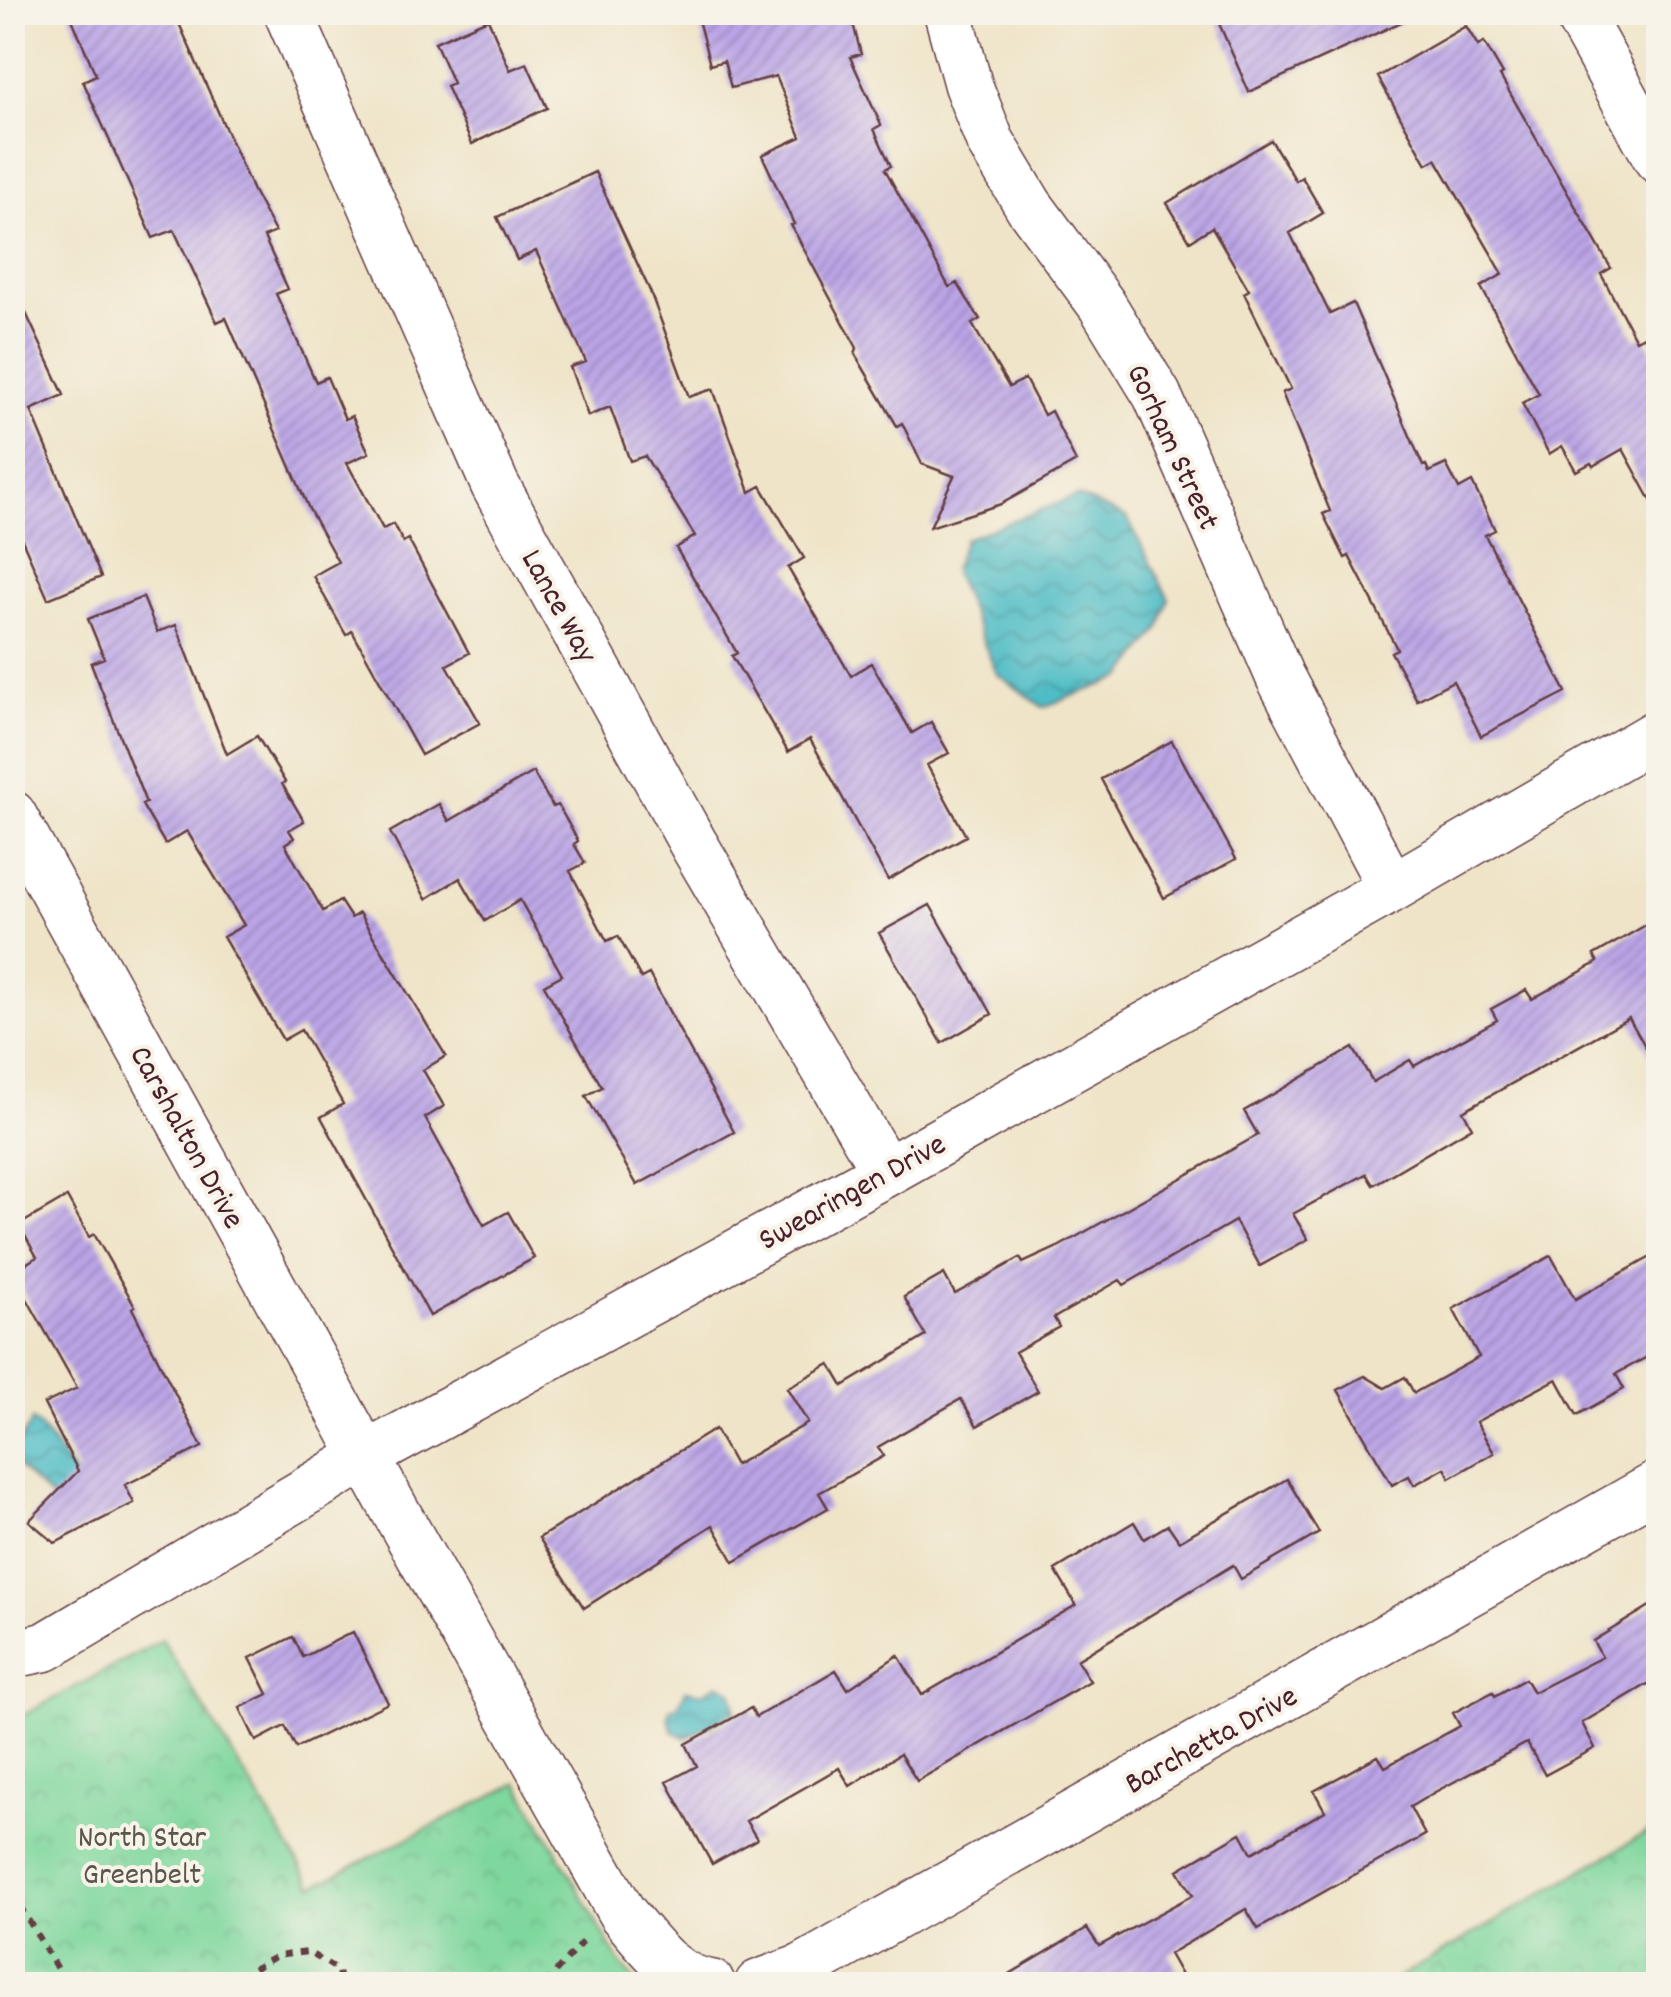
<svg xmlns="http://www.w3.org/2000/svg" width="1671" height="1997" font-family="Dekko,sans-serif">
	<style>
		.park { fill: url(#park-crowns); stroke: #647b64; stroke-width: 2.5 }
		.water { fill: url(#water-waves); stroke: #4c6e78; stroke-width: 2.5 }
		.building { fill: url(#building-hatch) }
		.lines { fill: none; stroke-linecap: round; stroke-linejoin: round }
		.street-casing { stroke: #633d43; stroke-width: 51 }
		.path { stroke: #633d43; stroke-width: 6; stroke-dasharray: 8 8; stroke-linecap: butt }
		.street { stroke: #fff; stroke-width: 48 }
		.labels { text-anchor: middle; stroke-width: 8; stroke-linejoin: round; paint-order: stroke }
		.street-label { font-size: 32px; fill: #4a1f2b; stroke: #f7f3e8 }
		.park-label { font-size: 32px; fill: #5a564d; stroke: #f7f3e8 }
	</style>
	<defs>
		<pattern id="park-crowns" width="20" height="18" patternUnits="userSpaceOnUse" patternTransform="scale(2.5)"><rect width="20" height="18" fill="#7ed79c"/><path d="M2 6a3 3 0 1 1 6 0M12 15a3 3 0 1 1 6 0" fill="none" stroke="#6eb887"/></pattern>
		<pattern id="water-waves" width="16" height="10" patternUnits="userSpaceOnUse" patternTransform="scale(2.5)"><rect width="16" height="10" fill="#4fbdc6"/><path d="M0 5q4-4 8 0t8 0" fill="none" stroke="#4499a1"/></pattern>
		<pattern id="building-hatch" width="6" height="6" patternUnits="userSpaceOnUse" patternTransform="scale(2.5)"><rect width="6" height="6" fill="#bba5e7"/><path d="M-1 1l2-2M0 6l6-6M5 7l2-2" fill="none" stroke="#9a86bb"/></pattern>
	</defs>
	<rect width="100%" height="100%" fill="#f7f3e8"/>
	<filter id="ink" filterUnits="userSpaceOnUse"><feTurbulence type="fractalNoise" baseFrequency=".01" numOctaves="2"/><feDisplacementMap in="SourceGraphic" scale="20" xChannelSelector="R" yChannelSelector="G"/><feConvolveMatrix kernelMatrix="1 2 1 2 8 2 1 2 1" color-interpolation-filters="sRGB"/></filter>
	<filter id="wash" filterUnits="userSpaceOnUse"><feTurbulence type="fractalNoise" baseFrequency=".0048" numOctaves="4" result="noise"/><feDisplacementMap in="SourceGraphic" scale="40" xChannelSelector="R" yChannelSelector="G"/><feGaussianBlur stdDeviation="2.25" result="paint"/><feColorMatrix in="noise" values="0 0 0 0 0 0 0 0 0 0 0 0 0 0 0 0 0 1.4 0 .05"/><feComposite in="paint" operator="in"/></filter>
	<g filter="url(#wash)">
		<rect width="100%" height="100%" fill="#efe4c8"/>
		<!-- park -->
		<path class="park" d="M 162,1640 L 313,1886 L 518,1783 L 619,1961 L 637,1984 L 13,1984 L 13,1721 Z
			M 1658,1826 L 1658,1984 L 1388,1984 Z"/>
		<!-- water -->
		<path class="water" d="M 1077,496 L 1127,518 L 1169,599 L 1160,628 L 1123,677 L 1043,707 L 997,674 L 953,570 L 965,539 Z
			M 32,1421 C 45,1429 66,1464 78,1479 L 56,1503 L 13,1462 L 12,1455 Z
			M 718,1683 L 732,1691 L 735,1711 L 686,1738 L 673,1731 L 668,1717 L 670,1709 L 678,1706 L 686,1690 L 703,1693 Z"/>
		<g id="blocks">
			<!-- building -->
			<path class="building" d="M 69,12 L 174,12 L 253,191 L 275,232 L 264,237 L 288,289 L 276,294 L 316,382 L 327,377 L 345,419 L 352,416 L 369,453 L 347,463 L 383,529 L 393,524 L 403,542 L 408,539 L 469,653 L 447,665 L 480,723 L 421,755 L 352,631 L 346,635 L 313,576 L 338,562 L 309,509 L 226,318 L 217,322 L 174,230 L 153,238 L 83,81 L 96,75 Z
				M 696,12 L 850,12 L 861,54 L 850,57 L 881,125 L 874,129 L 891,166 L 885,169 L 949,287 L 957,283 L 980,319 L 972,324 L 1009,387 L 1025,379 L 1044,415 L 1051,411 L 1076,462 L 1001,504 L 930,527 L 954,476 L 922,464 L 902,423 L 897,426 L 855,354 L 857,348 L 791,225 L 794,224 L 762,155 L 801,137 L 776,76 L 731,88 L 724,61 L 710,65 Z
				M 1214,12 L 1423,12 L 1249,92 Z
				M 488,19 L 510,70 L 527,63 L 547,108 L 472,144 L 446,86 L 453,83 L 435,42 Z
				M 1466,26 L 1478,46 L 1484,42 L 1503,74 L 1500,76 L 1611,268 L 1601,274 L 1636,340 L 1644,336 L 1658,363 L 1658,513 L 1623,449 L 1593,466 L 1591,463 L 1576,471 L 1562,446 L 1549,454 L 1522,403 L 1539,394 L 1481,287 L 1503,274 L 1436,159 L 1427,164 L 1378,77 Z
				M 1271,140 L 1296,181 L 1302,177 L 1323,213 L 1290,233 L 1330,314 L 1353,303 L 1423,466 L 1426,465 L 1429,472 L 1446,464 L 1459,489 L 1472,482 L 1495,530 L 1485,535 L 1566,692 L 1481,736 L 1453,681 L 1417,700 L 1391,652 L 1397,649 L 1349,556 L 1345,558 L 1323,514 L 1330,511 L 1282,393 L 1291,389 L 1244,293 L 1249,290 L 1212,227 L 1190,241 L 1167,203 Z
				M 595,172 L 650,291 L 689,397 L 713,389 L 750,492 L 761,486 L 804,558 L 788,568 L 851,676 L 871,663 L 912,733 L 931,722 L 949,753 L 927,765 L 966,836 L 888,880 L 810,739 L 788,752 L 732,656 L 737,653 L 676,548 L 695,536 L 645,456 L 630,461 L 610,407 L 588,416 L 570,367 L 586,362 L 536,251 L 517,260 L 497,217 Z
				M 12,283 L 64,395 L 31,410 L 101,577 L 48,599 L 12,517 Z
				M 143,597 L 157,632 L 176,625 L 227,754 L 257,736 L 285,782 L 282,784 L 304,821 L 289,830 L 294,838 L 285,844 L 323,911 L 340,901 L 351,918 L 359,913 L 446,1056 L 423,1070 L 444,1106 L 425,1118 L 484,1225 L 508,1212 L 534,1258 L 430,1316 L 321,1117 L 343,1104 L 301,1030 L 283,1040 L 223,937 L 244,925 L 187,831 L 165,844 L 142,805 L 146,803 L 91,663 L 104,658 L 88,619 Z
				M 1172,741 L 1236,859 L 1164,898 L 1101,779 Z
				M 533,772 L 553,807 L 558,805 L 578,841 L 574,844 L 585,863 L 570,871 L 607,941 L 618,936 L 641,978 L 649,974 L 734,1132 L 637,1185 L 586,1096 L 602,1087 L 544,985 L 562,975 L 520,900 L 485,921 L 460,878 L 426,899 L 390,832 L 439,804 L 449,821 Z
				M 930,905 L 992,1014 L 942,1043 L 879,933 Z
				M 1658,918 L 1658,1069 L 1629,1018 L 1463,1111 L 1472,1127 L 1373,1185 L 1366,1174 L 1293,1214 L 1308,1239 L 1260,1266 L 1235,1221 L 1124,1285 L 1120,1280 L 1054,1318 L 1059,1327 L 1015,1352 L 1038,1391 L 977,1426 L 961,1399 L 878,1447 L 884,1456 L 819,1493 L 828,1508 L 734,1562 L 713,1525 L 584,1608 L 539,1538 L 715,1429 L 735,1465 L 808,1423 L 787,1388 L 830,1364 L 843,1386 L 926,1336 L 904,1297 L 944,1274 L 955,1294 L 1020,1258 L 1023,1263 L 1058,1247 L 1258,1135 L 1244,1111 L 1353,1048 L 1373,1082 L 1410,1060 L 1414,1066 L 1497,1020 L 1491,1009 L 1526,990 L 1532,999 L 1598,962 L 1594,955 Z
				M 67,1197 L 89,1237 L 94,1234 L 135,1306 L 132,1308 L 202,1447 L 125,1485 L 134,1503 L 55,1543 L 29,1521 L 78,1471 L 44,1404 L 77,1388 L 12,1272 L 37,1257 L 19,1225 Z
				M 1658,1253 L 1658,1351 L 1616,1374 L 1624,1389 L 1577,1415 L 1557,1379 L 1476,1422 L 1494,1453 L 1450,1478 L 1445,1468 L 1414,1485 L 1409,1476 L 1392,1485 L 1338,1390 L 1365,1376 L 1385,1388 L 1405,1377 L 1414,1393 L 1479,1357 L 1453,1309 L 1551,1256 L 1575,1299 Z
				M 1287,1479 L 1319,1533 L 1241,1579 L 1233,1565 L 1077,1660 L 1090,1681 L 917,1781 L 900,1754 L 850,1786 L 839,1768 L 746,1821 L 757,1839 L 712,1864 L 667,1782 L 697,1766 L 686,1744 L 751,1708 L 756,1717 L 836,1670 L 848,1689 L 898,1655 L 922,1695 L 1076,1605 L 1055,1570 L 1134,1522 L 1144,1539 L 1168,1525 L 1179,1541 Z
				M 1658,1601 L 1658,1678 L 1582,1723 L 1595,1748 L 1545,1775 L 1527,1743 L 1435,1792 L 1410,1807 L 1425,1835 L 1258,1929 L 1246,1909 L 1169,1954 L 1186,1984 L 993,1984 L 1087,1928 L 1099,1946 L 1193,1895 L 1178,1870 L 1241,1833 L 1252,1853 L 1325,1811 L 1314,1791 L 1378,1756 L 1385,1767 L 1460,1726 L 1453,1713 L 1493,1692 L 1495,1696 L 1525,1679 L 1533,1692 L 1602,1657 L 1593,1641 Z
				M 353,1632 L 388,1703 L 296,1748 L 285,1726 L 256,1741 L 240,1708 L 268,1694 L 250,1658 L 293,1637 L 303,1657 Z"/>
		</g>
	</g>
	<g filter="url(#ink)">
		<use href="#blocks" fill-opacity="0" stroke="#633d43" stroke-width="2.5"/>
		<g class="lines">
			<!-- street casing -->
			<g class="street-casing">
				<path id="street" d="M 288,12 L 495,485 L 694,845 L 886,1172
					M 948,12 L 968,85 L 990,141 L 1029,206 L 1102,305 L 1157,395 L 1280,677 L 1392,888
					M 1577,12 L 1658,159
					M 12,815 L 397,1514 L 622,1913 C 647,1942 671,1979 711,1984
					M 12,1654 L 45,1647 L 366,1456 L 886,1172 L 1392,888 L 1658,733
					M 759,1984 L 803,1968 L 1658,1485"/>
			</g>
			<!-- path -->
			<path class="path" d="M 12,1892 L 60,1974 L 73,1984
				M 225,1984 L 277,1956 L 308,1952 L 338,1970 L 340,1984
				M 545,1984 L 584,1940"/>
			<!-- street -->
			<use href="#street" class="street"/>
		</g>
	</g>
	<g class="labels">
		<!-- street labels -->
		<g class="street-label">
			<text transform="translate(1175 446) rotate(65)" y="11">Gorham Street</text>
			<text transform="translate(561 605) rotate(61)" y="11">Lance Way</text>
			<text transform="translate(189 1136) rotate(61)" y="11">Carshalton Drive</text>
			<text transform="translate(851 1190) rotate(-29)" y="11">Swearingen Drive</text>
			<text transform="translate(1210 1738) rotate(-29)" y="11">Barchetta Drive</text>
		</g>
		<!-- park labels -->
		<g class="park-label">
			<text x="142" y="1846">North Star<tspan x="142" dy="37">Greenbelt</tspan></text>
		</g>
	</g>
	<!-- margin -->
	<rect width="1671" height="1997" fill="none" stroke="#f7f3e8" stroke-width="50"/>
</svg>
